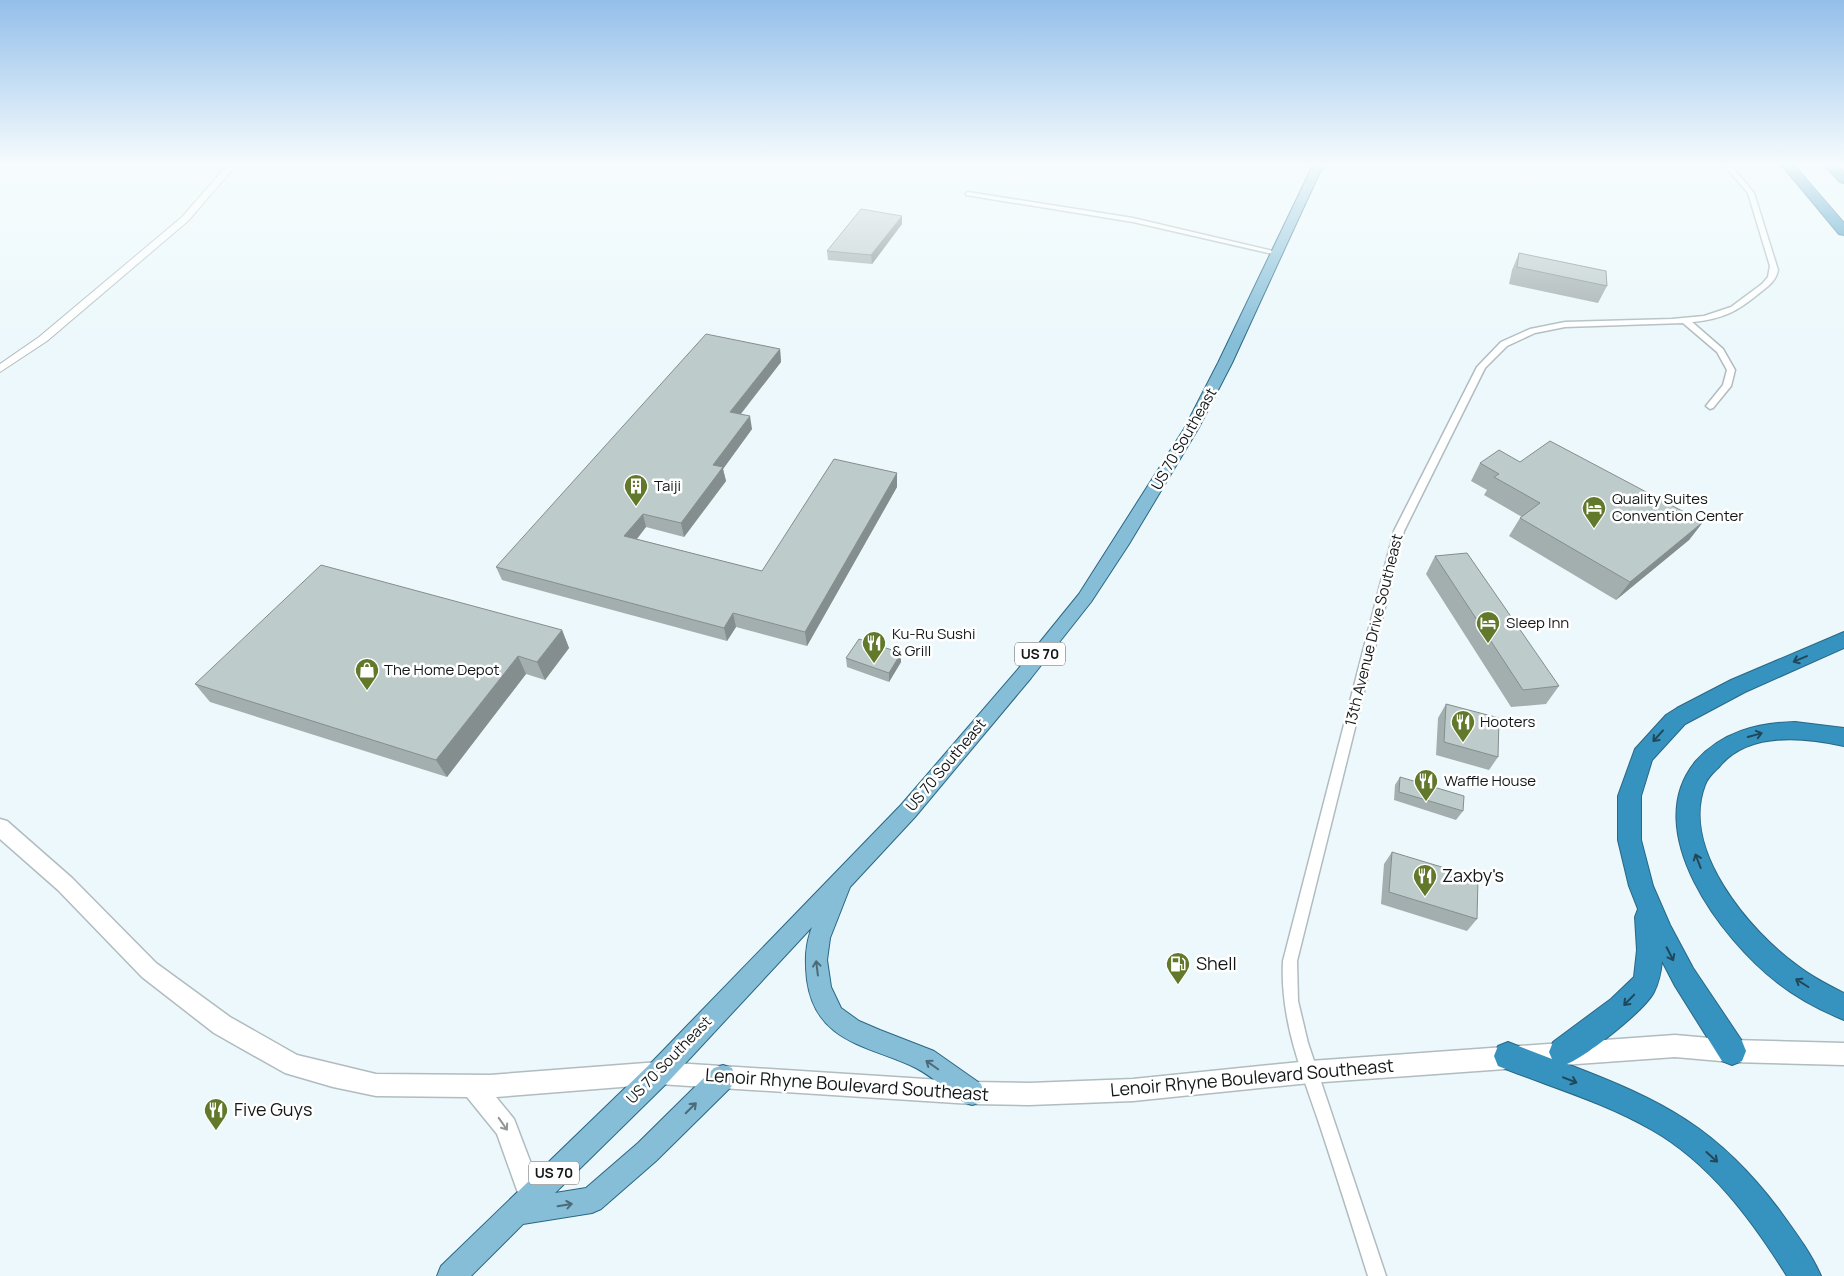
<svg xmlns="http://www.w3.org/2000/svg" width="1844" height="1276" font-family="Manrope,sans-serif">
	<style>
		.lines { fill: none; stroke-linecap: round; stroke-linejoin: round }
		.minor-casing { stroke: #b0bcbf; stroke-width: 3 }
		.tertiary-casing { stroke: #b0bcbf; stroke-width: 2 }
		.secondary-casing { stroke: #b0bcbf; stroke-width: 3 }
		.primary-casing { stroke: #2a6784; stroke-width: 2 }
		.motorway-casing { stroke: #2a6784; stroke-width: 2 }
		.minor { fill: #fff; fill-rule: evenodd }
		.tertiary { fill: #fff; fill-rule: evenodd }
		.secondary { fill: #fff; fill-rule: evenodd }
		.primary { fill: #86bed8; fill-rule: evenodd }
		.motorway { fill: #3692be; fill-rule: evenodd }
		.wall { fill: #a3afaf }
		.shaded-wall { fill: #858e8e }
		.building { fill: #becbcb; stroke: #858e8e }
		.oneway { stroke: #21485a }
		.oneway2 { stroke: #4c6a78 }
		.oneway3 { stroke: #959797 }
		.labels { text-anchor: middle; stroke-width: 5; stroke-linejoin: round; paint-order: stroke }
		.shield { fill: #fff; stroke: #5a5d5d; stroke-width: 1 }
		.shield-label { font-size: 14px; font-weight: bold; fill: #131718 }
		.street-label { font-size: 15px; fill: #131718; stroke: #fff }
		.poi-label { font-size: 15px; fill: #131718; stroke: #fff; text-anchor: start }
		.near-poi-label { font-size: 18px; fill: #131718; stroke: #fff; text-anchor: start }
		.near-street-label { font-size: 18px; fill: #131718; stroke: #fff }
	</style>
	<rect width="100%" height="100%" fill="#ecf8fb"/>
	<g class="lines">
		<!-- minor casing -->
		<g class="minor-casing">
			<path id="minor" d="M 1722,163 L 1729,163 L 1754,193 L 1778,270 C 1776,280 1770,285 1762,291 C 1738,311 1724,319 1692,322 L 1723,349 L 1735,370 L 1731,386 L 1713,408 L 1710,409 L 1706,406 L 1723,385 L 1727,370 L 1717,352 L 1683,323 L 1565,327 L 1535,333 L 1507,346 L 1485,368 L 1404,531 L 1297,961 L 1298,1001 L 1308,1043 L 1386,1276 L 1368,1276 C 1352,1225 1336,1174 1319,1123 C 1301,1070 1280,1019 1283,961 L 1394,531 L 1477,367 L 1501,342 L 1530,329 L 1565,322 L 1672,319 L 1704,316 L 1731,307 L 1762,284 L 1768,277 L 1770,266 L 1748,193 Z
				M 968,192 L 1133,218 L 1281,253 L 1277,255 L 1133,222 L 966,195 L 966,193 Z"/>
		</g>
		<!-- tertiary casing -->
		<g class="tertiary-casing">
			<path id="tertiary" d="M 229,163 L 238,163 L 188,221 L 47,341 L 0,372 L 0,364 L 39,337 L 182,217 Z"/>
		</g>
		<!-- secondary casing -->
		<g class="secondary-casing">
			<path id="secondary" d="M 0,819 L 7,821 L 72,878 L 156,963 L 230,1017 L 297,1055 L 376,1074 L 490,1075 L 659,1062 L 972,1082 L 1029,1083 L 1133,1079 L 1310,1061 L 1675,1035 L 1732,1040 L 1844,1043 L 1844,1065 L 1732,1062 L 1675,1057 L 1310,1083 L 1133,1101 L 1029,1105 L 972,1104 L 659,1084 L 496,1097 L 514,1119 L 543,1195 L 540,1204 L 531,1207 L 522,1204 L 497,1134 L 467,1097 L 376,1096 L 333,1087 L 285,1073 L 214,1033 L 142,977 L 58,890 L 0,839 Z"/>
		</g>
		<!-- primary casing -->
		<g class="primary-casing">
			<path id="primary" d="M 1314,163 L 1324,163 L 1232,363 L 1198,429 L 1129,544 L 1091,602 L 1031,678 L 915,817 L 850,887 L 830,938 L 827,960 L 831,987 L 841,1008 L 859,1021 L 880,1030 L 934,1051 L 981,1084 L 984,1093 L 981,1102 L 972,1105 L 963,1102 C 948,1091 933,1077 916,1068 C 869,1045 816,1044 807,980 C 805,961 805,945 812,927 L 668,1082 L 555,1193 L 586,1188 L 638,1143 L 714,1068 L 723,1065 L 732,1068 L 735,1077 L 732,1086 L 656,1161 L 601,1209 L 592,1213 L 523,1224 L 471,1276 L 437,1276 L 441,1266 L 650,1064 L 901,805 L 1019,668 L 1079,594 L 1184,429 L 1218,363 Z"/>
		</g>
		<!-- motorway casing -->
		<g class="motorway-casing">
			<path id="motorway" d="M 1780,163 L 1792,163 L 1844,223 L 1844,235 L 1839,234 Z
				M 1822,163 L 1835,163 L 1844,172 L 1844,183 L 1840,182 Z
				M 1844,632 L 1844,648 L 1745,692 L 1685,724 L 1652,760 L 1641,796 L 1641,840 L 1653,886 L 1670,925 L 1693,968 L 1742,1041 L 1746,1051 L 1742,1061 L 1732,1065 L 1722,1061 L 1675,986 L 1662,961 C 1661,972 1659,982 1654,992 C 1645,1010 1587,1056 1567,1064 C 1662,1100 1718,1128 1780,1211 C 1795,1232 1811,1253 1821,1276 L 1787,1276 C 1752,1220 1710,1163 1652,1130 C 1604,1102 1550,1087 1498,1066 L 1494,1056 L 1498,1046 L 1508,1042 L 1552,1059 L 1549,1052 L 1553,1042 L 1611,999 L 1634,977 L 1637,950 L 1635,917 L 1638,909 L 1629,886 L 1618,840 L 1618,796 L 1635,749 L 1666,715 L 1677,708 L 1731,680 Z
				M 1795,722 L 1844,728 L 1844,746 C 1804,737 1748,731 1719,767 C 1714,772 1707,778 1705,785 C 1680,849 1749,931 1798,966 C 1812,977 1828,985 1844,993 L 1844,1020 C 1822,1011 1797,998 1778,983 C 1722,940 1638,830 1696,761 C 1722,732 1757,723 1795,722 Z"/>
		</g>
		<!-- minor -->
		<use href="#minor" class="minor"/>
		<!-- tertiary -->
		<use href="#tertiary" class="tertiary"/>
		<!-- secondary -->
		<use href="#secondary" class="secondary"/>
		<!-- primary -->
		<use href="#primary" class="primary"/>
		<!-- motorway -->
		<use href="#motorway" class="motorway"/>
	</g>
	<!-- wall -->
	<path class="wall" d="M 902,224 L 872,264 L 828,260 L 827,251 Z
		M 1519,253 L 1607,286 L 1598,303 L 1509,284 L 1512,270 Z
		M 780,349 L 781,362 L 741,414 L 752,429 L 723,469 L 726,481 L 684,537 L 646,527 L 637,539 L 762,571 L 897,473 L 897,487 L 807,646 L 736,627 L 727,641 L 502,580 L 496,567 Z
		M 1520,462 L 1703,522 L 1689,540 L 1616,600 L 1509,536 L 1520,518 L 1522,517 L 1484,495 L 1487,490 L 1471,481 L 1480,463 Z
		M 1435,556 L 1559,686 L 1546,704 L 1511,707 L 1426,574 Z
		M 562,630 L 569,648 L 545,680 L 526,674 L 447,777 L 210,702 L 195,684 Z
		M 846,658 L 901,662 L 889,682 L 847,667 Z
		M 1446,704 L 1498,757 L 1489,770 L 1436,755 L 1438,718 Z
		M 1400,777 L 1463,811 L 1456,820 L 1394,800 L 1395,785 Z
		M 1392,852 L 1477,919 L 1467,931 L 1381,904 L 1384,864 Z"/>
	<!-- shaded-wall -->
	<path class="shaded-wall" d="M 902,216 L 902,224 L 872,264 L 871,255 Z
		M 780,349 L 781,362 L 732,425 L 730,412 Z
		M 750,416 L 752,429 L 723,469 L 726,481 L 684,537 L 681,523 L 713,465 Z
		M 897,473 L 897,487 L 807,646 L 805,632 Z
		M 643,514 L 646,527 L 628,550 L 624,536 Z
		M 1703,522 L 1689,540 L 1616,600 L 1630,582 Z
		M 733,613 L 736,627 L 727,641 L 724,628 Z
		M 562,630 L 569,648 L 545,680 L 537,662 Z
		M 901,653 L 901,662 L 889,682 L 889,673 Z
		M 518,656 L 526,674 L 447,777 L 436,760 Z"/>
	<!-- building -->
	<path class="building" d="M 861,209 L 902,216 L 871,255 L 827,251 Z
		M 1519,253 L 1606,271 L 1607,286 L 1517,267 Z
		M 706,334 L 780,349 L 730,412 L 750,416 L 713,465 L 723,467 L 681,523 L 643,514 L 624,536 L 762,571 L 834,459 L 897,473 L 805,632 L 733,613 L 724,628 L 496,567 Z
		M 1550,441 L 1703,522 L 1630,582 L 1520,518 L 1540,503 L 1494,477 L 1499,474 L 1480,463 L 1499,450 L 1520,462 Z
		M 1467,553 L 1559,686 L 1523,690 L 1435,556 Z
		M 321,565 L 562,630 L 537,662 L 518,656 L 436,760 L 195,684 Z
		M 859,639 L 901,653 L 889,673 L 846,658 Z
		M 1446,704 L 1499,718 L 1498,757 L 1444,742 Z
		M 1400,777 L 1464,796 L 1463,811 L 1399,792 Z
		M 1392,852 L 1478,878 L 1477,919 L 1389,892 Z"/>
	<!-- one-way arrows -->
	<defs><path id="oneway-shaft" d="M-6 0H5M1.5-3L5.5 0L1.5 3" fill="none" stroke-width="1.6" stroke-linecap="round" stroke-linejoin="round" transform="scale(1.25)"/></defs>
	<g class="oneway">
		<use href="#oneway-shaft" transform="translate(1800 659) rotate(157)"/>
		<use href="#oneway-shaft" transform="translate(1755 735) rotate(-15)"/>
		<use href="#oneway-shaft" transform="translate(1658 736) rotate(132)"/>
		<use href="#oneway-shaft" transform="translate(1698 861) rotate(-111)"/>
		<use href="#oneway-shaft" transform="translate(1670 954) rotate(63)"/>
		<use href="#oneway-shaft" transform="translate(1802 983) rotate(-148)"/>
		<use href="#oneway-shaft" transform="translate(1629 1000) rotate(134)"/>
		<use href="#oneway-shaft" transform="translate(1570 1080) rotate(21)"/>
		<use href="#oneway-shaft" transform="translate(1712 1157) rotate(42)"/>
	</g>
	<g class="oneway2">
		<use href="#oneway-shaft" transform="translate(817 968) rotate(-97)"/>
		<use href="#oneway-shaft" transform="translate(932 1065) rotate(-145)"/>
		<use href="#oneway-shaft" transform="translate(691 1108) rotate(-45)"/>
		<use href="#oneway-shaft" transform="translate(565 1205) rotate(-9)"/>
	</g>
	<use class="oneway3" href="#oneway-shaft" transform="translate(503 1124) rotate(55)"/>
	<!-- sky -->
	<linearGradient id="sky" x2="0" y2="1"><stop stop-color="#94bfea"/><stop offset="0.48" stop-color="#f6fcfd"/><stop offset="1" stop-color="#f6fcfd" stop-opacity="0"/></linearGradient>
	<rect width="1844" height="342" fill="url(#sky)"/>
	<!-- icons -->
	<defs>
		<g id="building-pin" transform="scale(1.25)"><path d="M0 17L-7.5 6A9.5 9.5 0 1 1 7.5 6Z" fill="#62782a" stroke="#fff"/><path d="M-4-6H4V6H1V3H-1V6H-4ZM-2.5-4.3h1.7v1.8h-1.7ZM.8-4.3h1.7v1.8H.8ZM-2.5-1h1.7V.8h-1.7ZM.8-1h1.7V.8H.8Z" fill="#fff"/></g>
		<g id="hotel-pin" transform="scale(1.25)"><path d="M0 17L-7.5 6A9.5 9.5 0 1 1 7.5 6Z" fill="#62782a" stroke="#fff"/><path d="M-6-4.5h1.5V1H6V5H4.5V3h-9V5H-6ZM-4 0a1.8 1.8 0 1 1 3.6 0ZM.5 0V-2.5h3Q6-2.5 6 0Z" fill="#fff"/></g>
		<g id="restaurant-pin" transform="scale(1.25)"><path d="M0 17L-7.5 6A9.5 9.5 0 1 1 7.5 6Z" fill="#62782a" stroke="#fff"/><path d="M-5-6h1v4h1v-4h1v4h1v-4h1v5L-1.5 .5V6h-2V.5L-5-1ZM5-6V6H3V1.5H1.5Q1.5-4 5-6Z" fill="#fff"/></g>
		<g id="shop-pin" transform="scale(1.25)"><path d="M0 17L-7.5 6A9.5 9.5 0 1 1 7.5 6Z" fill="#62782a" stroke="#fff"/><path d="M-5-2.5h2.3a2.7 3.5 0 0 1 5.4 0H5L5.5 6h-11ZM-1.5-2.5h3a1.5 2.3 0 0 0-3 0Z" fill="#fff"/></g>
		<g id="fuel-pin" transform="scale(1.25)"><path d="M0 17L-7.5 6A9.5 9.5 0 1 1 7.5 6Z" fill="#62782a" stroke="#fff"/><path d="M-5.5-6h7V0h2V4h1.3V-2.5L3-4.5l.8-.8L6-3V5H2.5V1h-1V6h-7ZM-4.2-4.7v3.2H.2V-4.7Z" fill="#fff"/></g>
	</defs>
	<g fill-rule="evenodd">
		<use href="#building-pin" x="636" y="486"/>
		<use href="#hotel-pin" x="1594" y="508"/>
		<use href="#hotel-pin" x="1488" y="623"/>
		<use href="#restaurant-pin" x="874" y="643"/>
		<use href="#shop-pin" x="367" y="670"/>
		<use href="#restaurant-pin" x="1463" y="722"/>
		<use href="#restaurant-pin" x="1426" y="781"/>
		<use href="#restaurant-pin" x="1425" y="876"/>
		<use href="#fuel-pin" x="1178" y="964"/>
		<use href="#restaurant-pin" x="216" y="1110"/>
	</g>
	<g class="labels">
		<!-- shield labels -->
		<g class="shield">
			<rect x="1015" y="642.5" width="50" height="23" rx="4"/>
			<rect x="529" y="1161.5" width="50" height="23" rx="4"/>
		</g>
		<g class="shield-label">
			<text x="1040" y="659">US 70</text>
			<text x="554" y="1178">US 70</text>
		</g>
		<!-- street labels -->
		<g class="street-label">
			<text transform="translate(1184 439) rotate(-60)" y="5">US 70 Southeast</text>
			<text transform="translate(1374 630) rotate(-76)" y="5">13th Avenue Drive Southeast</text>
			<text transform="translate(946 765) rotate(-50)" y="5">US 70 Southeast</text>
			<text transform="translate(669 1060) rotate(-46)" y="5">US 70 Southeast</text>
		</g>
		<!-- poi labels -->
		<g class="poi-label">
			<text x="654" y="491">Taiji</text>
			<text x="1612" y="504">Quality Suites<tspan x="1612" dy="17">Convention Center</tspan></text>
			<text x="1506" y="628">Sleep Inn</text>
			<text x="892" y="639">Ku-Ru Sushi<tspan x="892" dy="17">&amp; Grill</tspan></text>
			<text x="384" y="675">The Home Depot</text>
			<text x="1480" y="727">Hooters</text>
			<text x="1444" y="786">Waffle House</text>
		</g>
		<!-- near-poi labels -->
		<g class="near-poi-label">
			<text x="1442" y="882">Zaxby's</text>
			<text x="1196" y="970">Shell</text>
			<text x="234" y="1116">Five Guys</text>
		</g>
		<!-- near-street labels -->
		<g class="near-street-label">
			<text transform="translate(1252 1078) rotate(-5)" y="6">Lenoir Rhyne Boulevard Southeast</text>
			<text transform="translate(847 1085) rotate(4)" y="6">Lenoir Rhyne Boulevard Southeast</text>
		</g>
	</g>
</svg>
